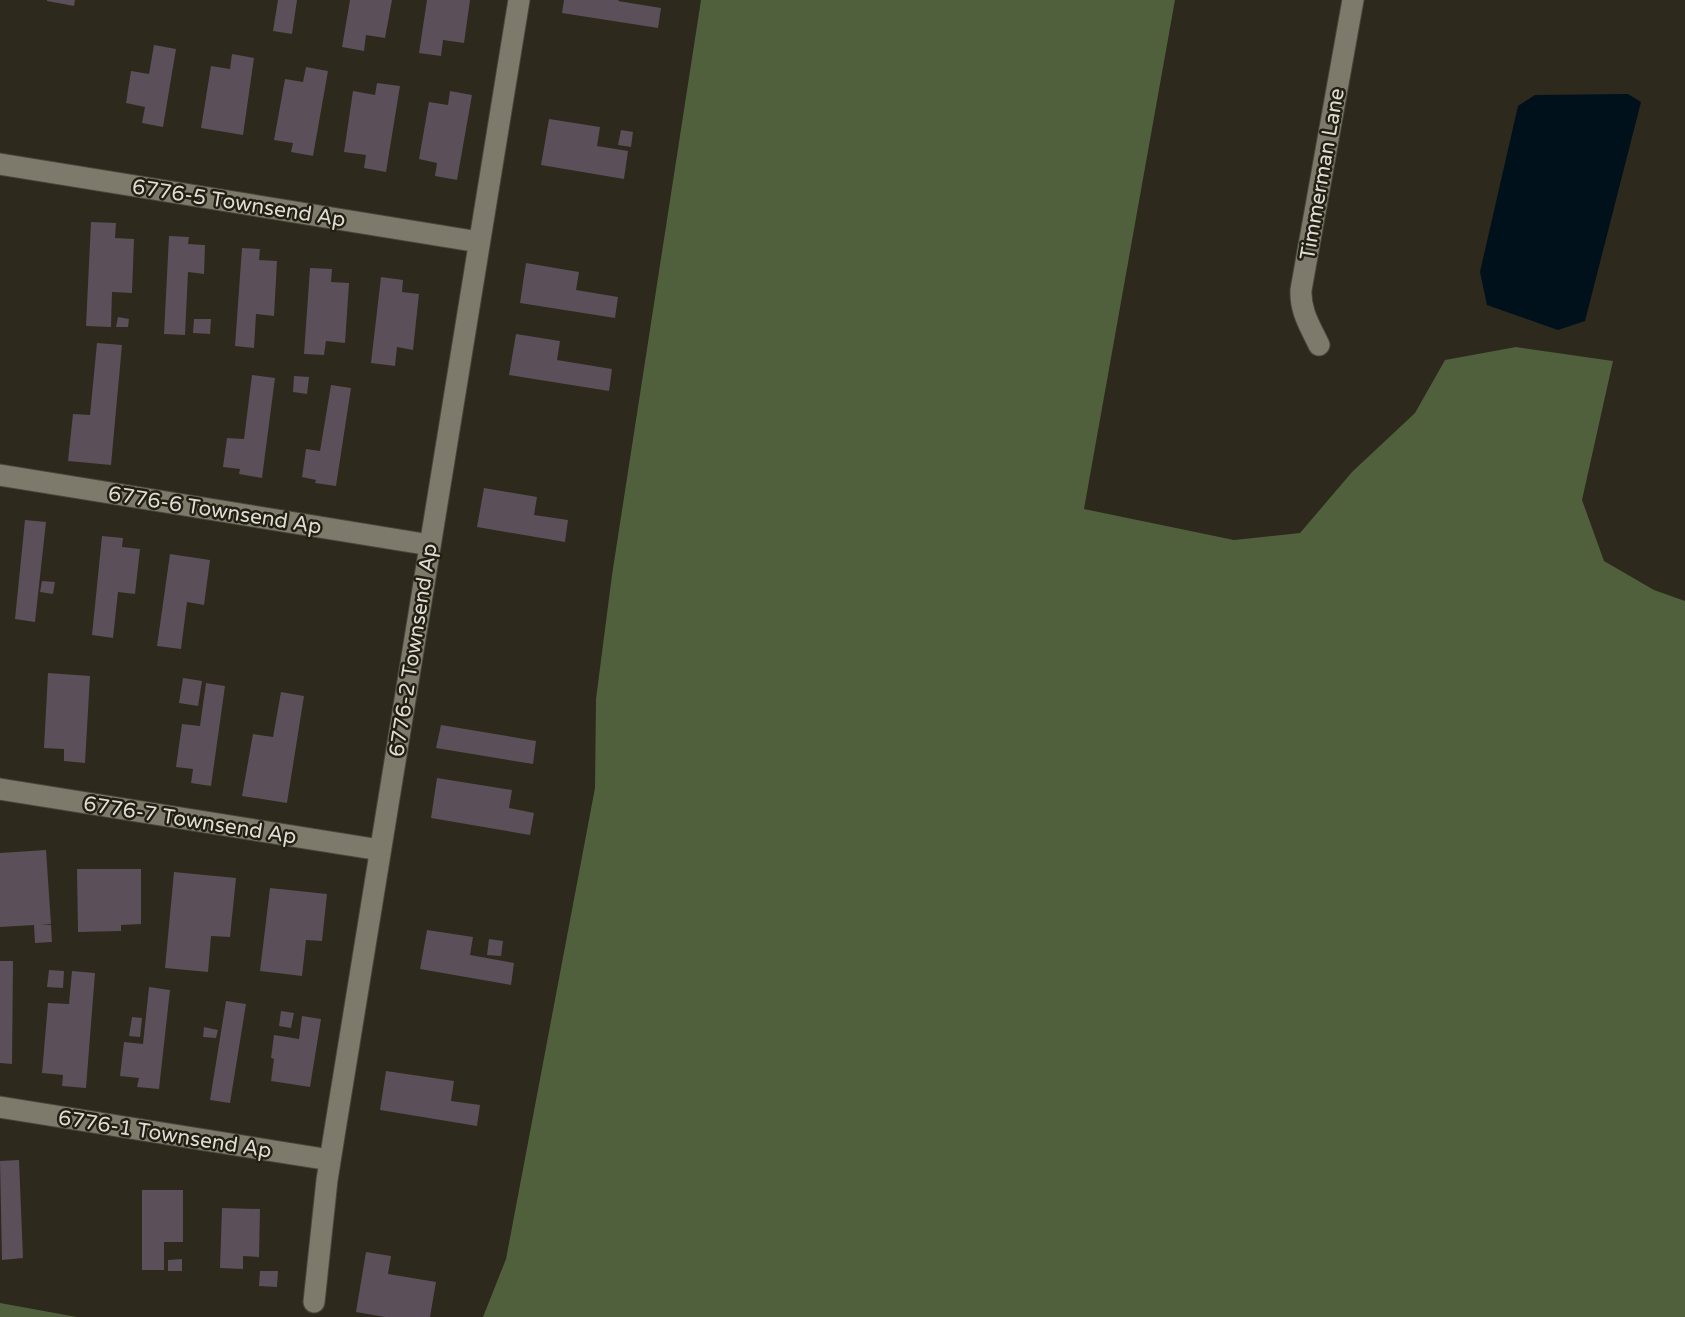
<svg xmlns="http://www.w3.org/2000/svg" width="1685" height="1317" font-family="'Varela Round',sans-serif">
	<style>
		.forest { fill: #505f3c }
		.water { fill: #00111b }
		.building { fill: #5b4f59 }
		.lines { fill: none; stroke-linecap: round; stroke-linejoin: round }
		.minor-casing { stroke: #49473c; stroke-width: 23 }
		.minor { stroke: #7e7a6b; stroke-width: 21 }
		.labels { text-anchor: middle; stroke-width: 5; stroke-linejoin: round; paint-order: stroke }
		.street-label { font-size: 21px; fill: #dedcd4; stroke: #232013 }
	</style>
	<rect width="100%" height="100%" fill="#2d291d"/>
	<!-- forest -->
	<path class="forest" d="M 701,0 L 1175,0 L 1084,509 L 1234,540 L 1300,533 L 1352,472 L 1415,413 L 1445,360 L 1516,347 L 1613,361 L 1582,500 L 1604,561 L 1654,590 L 1685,601 L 1685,1317 L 483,1317 L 506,1259 L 595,788 L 596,699 L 612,575 Z
		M 0,1303 L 77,1317 L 0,1317 Z"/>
	<!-- water -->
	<path class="water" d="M 1628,94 L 1641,102 L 1585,321 L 1558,330 L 1487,305 L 1480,272 L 1518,106 L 1535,95 Z"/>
	<!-- building -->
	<path class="building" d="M 47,0 L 75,0 L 74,6 L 47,1 Z
		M 278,0 L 297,0 L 292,34 L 273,31 Z
		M 350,0 L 392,0 L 385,38 L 366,35 L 364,51 L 342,47 Z
		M 427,0 L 470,0 L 464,43 L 443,40 L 441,56 L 419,53 Z
		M 564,0 L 619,0 L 618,1 L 661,8 L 658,28 L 562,13 Z
		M 154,45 L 176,49 L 163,127 L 142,123 L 145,107 L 126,103 L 131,71 L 149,74 Z
		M 232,54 L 254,58 L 243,135 L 201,128 L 211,66 L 230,69 Z
		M 306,67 L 328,71 L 313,156 L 291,152 L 293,143 L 274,140 L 285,79 L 303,82 Z
		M 377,83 L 400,86 L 386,172 L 364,168 L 366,155 L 344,152 L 353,91 L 375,95 Z
		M 450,91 L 472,95 L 457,180 L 435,176 L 437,163 L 419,159 L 429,102 L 448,105 Z
		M 549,119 L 600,127 L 597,146 L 628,151 L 624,179 L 541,165 Z
		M 621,130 L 633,132 L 631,147 L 618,145 Z
		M 91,222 L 116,223 L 115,238 L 134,239 L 132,293 L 112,292 L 111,327 L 86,326 Z
		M 169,236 L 189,237 L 188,244 L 205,245 L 204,274 L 188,272 L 185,335 L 164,334 Z
		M 242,248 L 260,249 L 259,260 L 277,261 L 274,316 L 256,314 L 254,348 L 235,346 Z
		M 526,263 L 579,272 L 576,290 L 618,297 L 615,318 L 520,303 Z
		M 310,268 L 332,269 L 331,282 L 349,283 L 345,343 L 326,341 L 324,355 L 304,354 Z
		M 381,277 L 403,280 L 402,292 L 419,294 L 413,350 L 397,347 L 395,366 L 371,363 Z
		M 118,317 L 129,319 L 128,327 L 116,327 Z
		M 194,319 L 211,319 L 210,334 L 193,333 Z
		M 516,334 L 560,341 L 557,360 L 612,369 L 609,391 L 509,375 Z
		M 97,343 L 122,345 L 111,465 L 68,461 L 73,414 L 90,415 Z
		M 252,375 L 275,378 L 262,478 L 239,474 L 240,469 L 223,467 L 227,438 L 244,439 Z
		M 294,376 L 309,377 L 307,394 L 293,392 Z
		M 331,385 L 351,388 L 336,486 L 315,483 L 316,480 L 302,477 L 306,449 L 320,451 Z
		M 484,488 L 537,497 L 534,515 L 568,520 L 565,542 L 477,527 Z
		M 25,520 L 46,522 L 35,622 L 15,619 Z
		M 102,536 L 123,538 L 122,547 L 140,549 L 135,594 L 118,592 L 113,638 L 92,635 Z
		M 170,554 L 210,560 L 204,605 L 187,602 L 181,649 L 157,646 Z
		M 42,581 L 55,582 L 53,594 L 40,592 Z
		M 48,673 L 90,676 L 85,763 L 64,761 L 64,749 L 44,748 Z
		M 183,678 L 202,681 L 198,706 L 179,703 Z
		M 206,683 L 225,686 L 211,786 L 191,783 L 193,769 L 176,767 L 182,724 L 200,726 Z
		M 281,692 L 304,696 L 287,803 L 242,796 L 253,734 L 273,737 Z
		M 441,725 L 536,741 L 533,764 L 436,748 Z
		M 437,778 L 512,790 L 509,808 L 534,813 L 530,835 L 431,818 Z
		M 46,850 L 51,924 L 41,925 L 51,925 L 52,942 L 35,943 L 34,925 L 0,927 L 0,853 Z
		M 77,869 L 141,869 L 141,924 L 121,925 L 121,931 L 78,932 Z
		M 174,872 L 236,878 L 230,937 L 211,936 L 208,972 L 165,968 Z
		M 270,888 L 327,894 L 322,941 L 306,940 L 302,976 L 260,971 Z
		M 427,930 L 473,937 L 470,955 L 514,963 L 511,985 L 420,969 Z
		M 489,939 L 503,941 L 501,956 L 487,955 Z
		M 0,961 L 13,961 L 12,1064 L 0,1063 Z
		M 49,970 L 64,971 L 63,988 L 47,987 Z
		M 72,971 L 95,973 L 86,1088 L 62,1086 L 63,1075 L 42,1073 L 48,1003 L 69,1004 Z
		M 149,987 L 170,990 L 159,1089 L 137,1087 L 139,1078 L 120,1076 L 124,1042 L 143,1044 Z
		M 226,1001 L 246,1004 L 230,1103 L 210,1100 Z
		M 281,1011 L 294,1013 L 291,1028 L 279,1026 Z
		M 302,1016 L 321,1019 L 310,1087 L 271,1081 L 274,1059 L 271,1058 L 274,1035 L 299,1039 Z
		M 132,1017 L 142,1018 L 140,1037 L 129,1036 Z
		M 204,1027 L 218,1030 L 216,1038 L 203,1037 Z
		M 386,1071 L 454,1081 L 451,1101 L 480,1105 L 477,1126 L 380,1110 Z
		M 19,1160 L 23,1258 L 2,1260 L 0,1161 Z
		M 142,1190 L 183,1190 L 183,1242 L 164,1242 L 164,1270 L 142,1270 Z
		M 222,1208 L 260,1209 L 259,1257 L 243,1256 L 243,1269 L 220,1268 Z
		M 366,1252 L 391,1256 L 388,1274 L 436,1282 L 430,1317 L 385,1317 L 356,1312 Z
		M 182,1259 L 182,1271 L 168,1271 L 168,1260 Z
		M 260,1271 L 278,1271 L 277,1287 L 259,1286 Z"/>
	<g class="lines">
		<!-- minor casing -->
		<g class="minor-casing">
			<path id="minor" d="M 0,164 L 479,242
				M 1319,345 C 1310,326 1300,311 1301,290 L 1353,0
				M 0,475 L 430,545
				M 0,789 L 380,850
				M 0,1107 L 330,1160
				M 314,1302 L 327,1180 L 334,1136 L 519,0"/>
		</g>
		<!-- minor -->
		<use href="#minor" class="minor"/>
	</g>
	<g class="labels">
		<!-- street labels -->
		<g class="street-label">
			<text transform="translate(1322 174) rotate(-80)" y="7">Timmerman Lane</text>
			<text transform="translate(239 203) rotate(9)" y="7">6776-5 Townsend Ap</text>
			<text transform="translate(215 510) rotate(9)" y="7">6776-6 Townsend Ap</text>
			<text transform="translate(413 650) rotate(-81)" y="7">6776-2 Townsend Ap</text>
			<text transform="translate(190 820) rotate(9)" y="7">6776-7 Townsend Ap</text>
			<text transform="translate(165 1134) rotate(9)" y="7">6776-1 Townsend Ap</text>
		</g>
	</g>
</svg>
